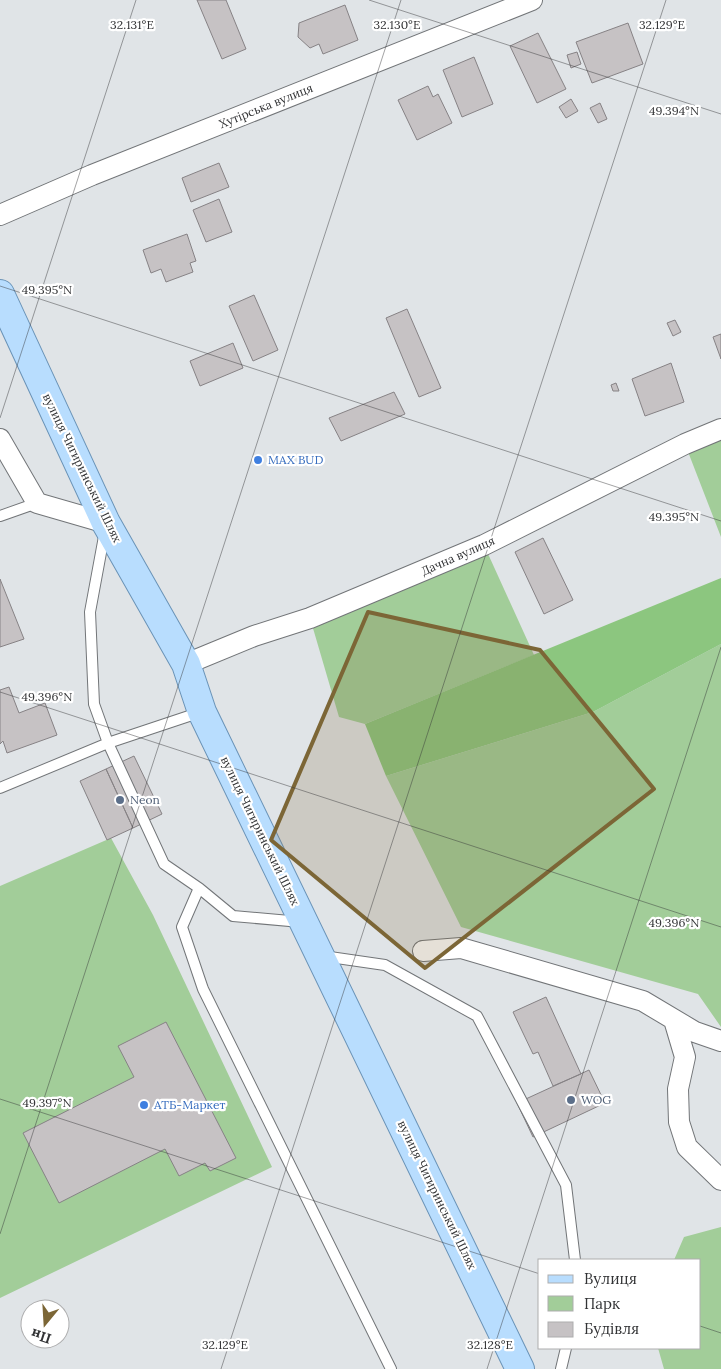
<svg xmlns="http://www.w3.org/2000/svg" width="721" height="1369" font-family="Lora,serif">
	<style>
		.green { fill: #a2cd99 }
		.forest { fill: #8cc67f }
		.building { fill: #c6c2c4; stroke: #868285 }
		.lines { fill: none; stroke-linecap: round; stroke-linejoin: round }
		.lane-casing { stroke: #727578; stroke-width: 12 }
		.street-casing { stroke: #727578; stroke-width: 22 }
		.primary-casing { stroke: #6a93b7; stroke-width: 30 }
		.lane { stroke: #fff; stroke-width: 10 }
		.street { stroke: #fff; stroke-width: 20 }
		.primary { stroke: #b8ddfe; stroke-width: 28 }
		.marked { fill: #7c6636; fill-opacity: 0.2; stroke: #7c6636; stroke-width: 4; stroke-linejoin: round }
		.ticks { fill: none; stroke: #323335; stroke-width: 1; stroke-opacity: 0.45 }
		.shop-dot { fill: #3f7fe0; stroke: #fff; stroke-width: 2 }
		.service-dot { fill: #5c6f8a; stroke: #fff; stroke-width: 2 }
		.labels { text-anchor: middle; stroke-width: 4.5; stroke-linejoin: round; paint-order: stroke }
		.street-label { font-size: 12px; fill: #323335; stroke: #fff }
		.shop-label { font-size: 12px; fill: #366cbe; stroke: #fff; text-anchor: start }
		.service-label { font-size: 12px; fill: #4e5e75; stroke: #fff; text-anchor: start }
		.ticks-label { font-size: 12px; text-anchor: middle; fill: #323335; stroke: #fff; stroke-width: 4.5; stroke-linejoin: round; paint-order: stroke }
	</style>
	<rect width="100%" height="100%" fill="#e0e4e7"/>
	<!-- green -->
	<path class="green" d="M 721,429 L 721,537 L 685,444 Z
		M 484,545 L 534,655 L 365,724 L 339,717 L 310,618 Z
		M 721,644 L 721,1027 L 698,994 L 461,927 L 386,776 L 593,712 Z
		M 111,838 L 153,915 L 272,1167 L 0,1298 L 0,886 Z
		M 721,1227 L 721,1369 L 664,1369 L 658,1348 L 700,1348 L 700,1260 L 674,1260 L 684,1237 Z"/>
	<!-- forest -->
	<path class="forest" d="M 721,578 L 721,644 L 593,712 L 386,776 L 365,724 Z"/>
	<!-- building -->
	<path class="building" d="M 197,0 L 226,0 L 246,49 L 222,59 Z
		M 345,5 L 358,40 L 323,54 L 319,44 L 310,48 L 298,37 L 299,23 Z
		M 628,23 L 643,64 L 592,83 L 576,42 Z
		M 538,33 L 566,89 L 537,103 L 510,46 Z
		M 577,52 L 581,64 L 571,68 L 567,55 Z
		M 474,57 L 493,104 L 462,117 L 443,70 Z
		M 428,86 L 433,97 L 438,94 L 452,123 L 417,140 L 398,100 Z
		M 571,99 L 578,111 L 566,118 L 559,107 Z
		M 600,103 L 607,119 L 598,123 L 590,108 Z
		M 219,163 L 229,187 L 191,202 L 182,178 Z
		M 219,199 L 232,232 L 206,242 L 193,210 Z
		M 187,234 L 196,261 L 190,263 L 193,272 L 166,282 L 161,269 L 151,273 L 143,250 Z
		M 254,295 L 278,350 L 253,361 L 229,306 Z
		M 407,309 L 441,388 L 419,397 L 386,318 Z
		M 675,320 L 681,332 L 673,336 L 667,323 Z
		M 721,334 L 721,359 L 713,337 Z
		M 233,343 L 243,368 L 200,386 L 190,361 Z
		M 671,363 L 684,402 L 645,416 L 632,379 Z
		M 616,383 L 619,391 L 613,391 L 611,385 Z
		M 394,392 L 405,414 L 341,441 L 329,418 Z
		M 543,538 L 573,600 L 544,614 L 515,552 Z
		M 0,579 L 24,639 L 0,647 Z
		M 9,687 L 19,713 L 45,703 L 57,735 L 7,753 L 3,741 L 0,744 L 0,690 Z
		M 134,756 L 162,814 L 133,828 L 106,769 Z
		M 106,769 L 133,828 L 107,840 L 80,781 Z
		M 546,997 L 581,1074 L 553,1086 L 538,1052 L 533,1054 L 513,1012 Z
		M 166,1022 L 236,1158 L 210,1171 L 205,1163 L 179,1176 L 165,1149 L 59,1203 L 23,1133 L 134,1077 L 118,1046 Z
		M 589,1070 L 605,1103 L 533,1137 L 517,1103 Z"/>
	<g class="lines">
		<!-- lane casing -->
		<g class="lane-casing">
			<path id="lane" d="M 0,516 L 37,503
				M 105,531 L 90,612 L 94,704 L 108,743 L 164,864 L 199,888 L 233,916 L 301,922
				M 0,788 L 108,743 L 201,712
				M 199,888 L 182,927 L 203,989 L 391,1369
				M 323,956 L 385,965 L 477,1016 L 566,1185 L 575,1260
				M 561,1369 L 566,1348"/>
		</g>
		<!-- street casing -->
		<g class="street-casing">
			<path id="street" d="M 0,215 L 92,175 L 532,0
				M 0,439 L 37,503 L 106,523
				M 186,664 L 254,636 L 310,618 L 484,545 L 685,444 L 721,429
				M 423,951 L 461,948 L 643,1001 L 695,1032 L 721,1041
				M 674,1020 L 685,1057 L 678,1089 L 679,1122 L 687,1147 L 721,1180"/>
		</g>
		<!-- primary casing -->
		<g class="primary-casing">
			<path id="primary" d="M 0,294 L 106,523 L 186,664 L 202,712 L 520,1369"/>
		</g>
		<!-- lane -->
		<use href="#lane" class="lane"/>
		<!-- street -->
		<use href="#street" class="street"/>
		<!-- primary -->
		<use href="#primary" class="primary"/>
	</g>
	<!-- marked area -->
	<path class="marked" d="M 368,612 L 540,650 L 654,789 L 425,968 L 271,840 Z"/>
	<!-- ticks -->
	<path class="ticks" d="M 369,0 L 721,114M 0,286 L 721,521M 0,418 L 136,0M 0,692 L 721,927M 0,1099 L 540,1274M 0,1234 L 401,0M 700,1326 L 721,1333M 221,1369 L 666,0M 487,1369 L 721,647"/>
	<!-- markers -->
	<g class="shop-dot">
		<circle cx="258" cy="460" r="5"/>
		<circle cx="144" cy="1105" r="5"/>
	</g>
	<g class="service-dot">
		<circle cx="120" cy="800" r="5"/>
		<circle cx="571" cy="1100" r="5"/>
	</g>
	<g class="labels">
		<!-- street labels -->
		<g class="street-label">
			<text transform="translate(266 106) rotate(-22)" y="4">Хутірська вулиця</text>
			<text transform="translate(82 468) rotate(64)" y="4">вулиця Чигиринський Шлях</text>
			<text transform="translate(458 556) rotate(-24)" y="4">Дачна вулиця</text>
			<text transform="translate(260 831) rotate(64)" y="4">вулиця Чигиринський Шлях</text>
			<text transform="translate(437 1195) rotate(64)" y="4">вулиця Чигиринський Шлях</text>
		</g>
		<!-- shop labels -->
		<g class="shop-label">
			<text x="268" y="464">MAX BUD</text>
			<text x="154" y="1109">АТБ-Маркет</text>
		</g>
		<!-- service labels -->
		<g class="service-label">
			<text x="130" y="804">Neon</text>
			<text x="581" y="1104">WOG</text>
		</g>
	</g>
	<g class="ticks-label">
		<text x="132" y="29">32.131°E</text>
		<text x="397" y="29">32.130°E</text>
		<text x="662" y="29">32.129°E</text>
		<text x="674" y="115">49.394°N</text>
		<text x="47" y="294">49.395°N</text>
		<text x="674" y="521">49.395°N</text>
		<text x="47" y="701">49.396°N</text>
		<text x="674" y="927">49.396°N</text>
		<text x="47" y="1107">49.397°N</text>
		<text x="225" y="1349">32.129°E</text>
		<text x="490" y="1349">32.128°E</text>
	</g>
	<!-- legend -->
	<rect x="538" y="1259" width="162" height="90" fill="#ffffff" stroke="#adadae"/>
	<rect x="548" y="1275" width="25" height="8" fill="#b8ddfe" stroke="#adadae"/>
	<text x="584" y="1284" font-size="15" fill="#323335">Вулиця</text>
	<rect x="548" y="1296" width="25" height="15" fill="#a2cd99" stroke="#adadae"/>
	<text x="584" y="1309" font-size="15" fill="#323335">Парк</text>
	<rect x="548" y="1322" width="25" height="15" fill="#c6c2c4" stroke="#adadae"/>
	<text x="584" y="1334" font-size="15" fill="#323335">Будівля</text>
	<!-- north arrow -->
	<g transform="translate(45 1324) rotate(198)"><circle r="24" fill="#ffffff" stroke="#adadae"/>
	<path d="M0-4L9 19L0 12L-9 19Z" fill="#7c6636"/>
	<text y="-8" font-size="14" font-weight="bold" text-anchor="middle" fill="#323335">Пн</text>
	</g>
</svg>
